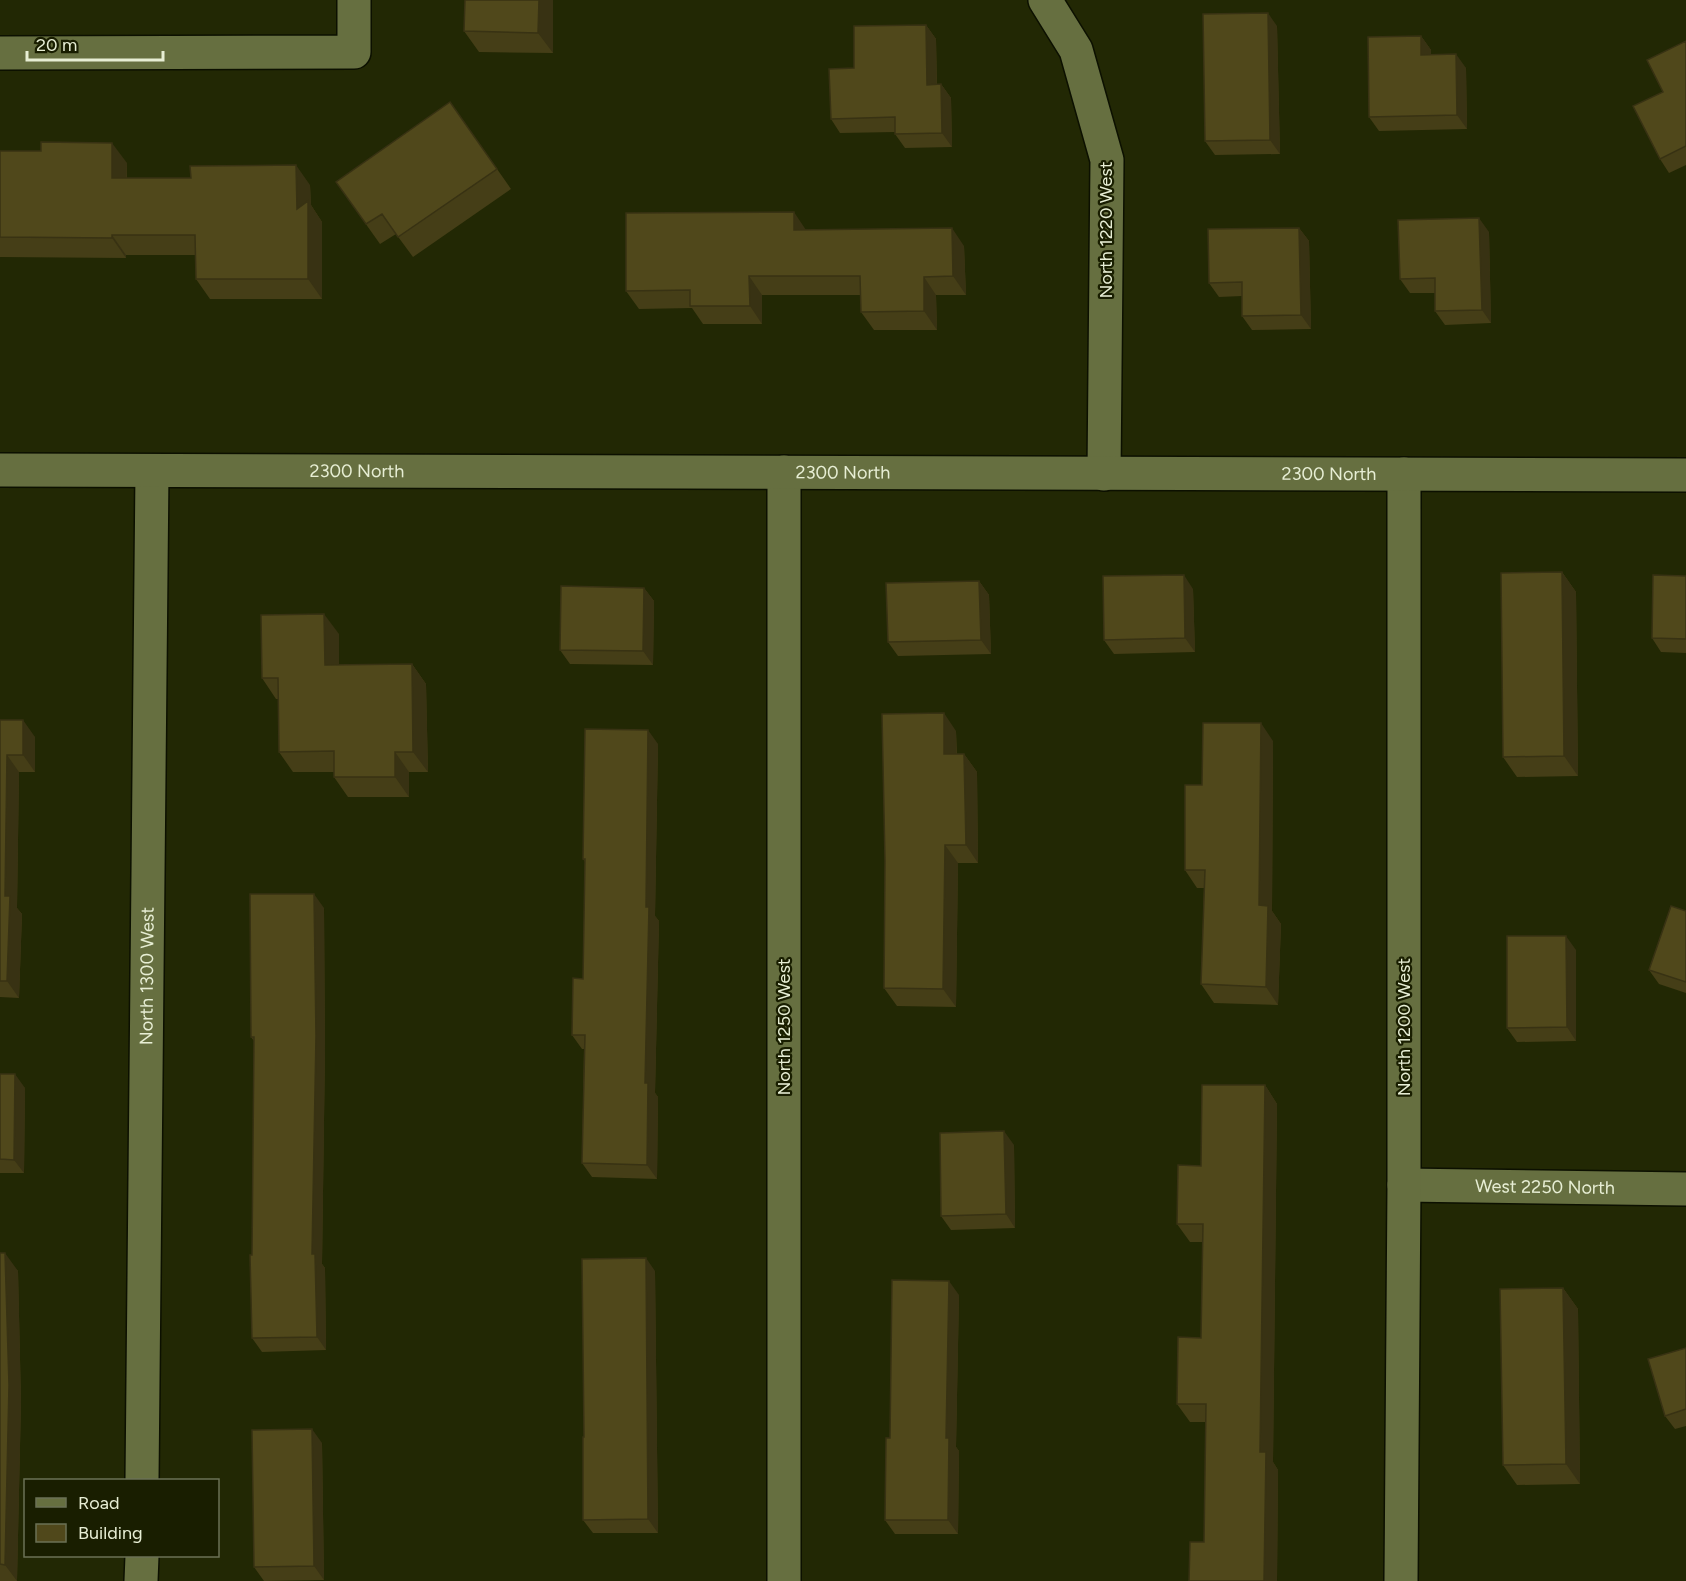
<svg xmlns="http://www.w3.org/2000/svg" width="1686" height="1581" font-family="Figtree,sans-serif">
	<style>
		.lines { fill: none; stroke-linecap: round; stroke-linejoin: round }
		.minor-casing { stroke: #0c1000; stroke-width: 36 }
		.tertiary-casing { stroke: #0c1000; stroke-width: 36 }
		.minor { stroke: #666f40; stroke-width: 33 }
		.tertiary { stroke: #666f40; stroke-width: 33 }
		.wall { fill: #453e17 }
		.shaded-wall { fill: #383213 }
		.building { fill: #50481b; stroke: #383213; stroke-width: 1.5 }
		.labels { text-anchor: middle; stroke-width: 4.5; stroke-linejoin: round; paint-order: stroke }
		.street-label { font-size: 18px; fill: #e7eed4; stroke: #191e00 }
	</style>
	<rect width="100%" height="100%" fill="#222804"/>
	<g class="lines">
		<!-- minor casing -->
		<g class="minor-casing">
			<g id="minor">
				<path d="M 1045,0 L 1076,50 L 1107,160 L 1104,474"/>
				<path d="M 0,53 L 354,52 L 354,0"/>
				<path d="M 784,472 L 784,1581"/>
				<path id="s1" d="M 1404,1185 L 1686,1189"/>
				<path id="s2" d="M 142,1480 L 152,471"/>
				<path d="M 141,1581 L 142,1556"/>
				<path d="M 1401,1581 L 1404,1185 L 1404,474"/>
			</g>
		</g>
		<!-- tertiary casing -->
		<g class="tertiary-casing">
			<g id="tertiary">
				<path id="s3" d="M 0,470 L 1686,475"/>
			</g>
		</g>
		<!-- minor -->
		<use href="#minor" class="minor"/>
		<!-- tertiary -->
		<use href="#tertiary" class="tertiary"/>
	</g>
	<!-- wall -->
	<path class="wall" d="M 553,0 L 553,53 L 479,52 L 464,31 Z
		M 926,25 L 936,39 L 937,84 L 941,84 L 951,98 L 952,147 L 905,148 L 895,134 L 895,132 L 840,133 L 831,119 L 854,68 Z
		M 1277,26 L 1280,154 L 1215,155 L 1205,141 Z
		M 1421,36 L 1431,50 L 1431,55 L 1466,68 L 1467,129 L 1379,131 L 1369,117 Z
		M 1686,41 L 1686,165 L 1669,173 L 1660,159 Z
		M 450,102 L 511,189 L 413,257 L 396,234 L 380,244 L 336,182 Z
		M 0,151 L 127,163 L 127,178 L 310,185 L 311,205 L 322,222 L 322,299 L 210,299 L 196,279 L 195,255 L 126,255 L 126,258 L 0,257 Z
		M 1299,228 L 1309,241 L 1311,329 L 1252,330 L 1242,316 L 1242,296 L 1219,297 L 1209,283 Z
		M 806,230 L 964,246 L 966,295 L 936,295 L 937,330 L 874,330 L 861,312 L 861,295 L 762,295 L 762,324 L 703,324 L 692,308 L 639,309 L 626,291 Z
		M 1489,232 L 1491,323 L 1445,325 L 1435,311 L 1435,293 L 1410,293 L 1400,279 Z
		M 1562,572 L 1576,592 L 1578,776 L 1517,777 L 1503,757 Z
		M 1686,576 L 1686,653 L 1661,652 L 1652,638 Z
		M 979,581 L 989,595 L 991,654 L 898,656 L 888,642 Z
		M 644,588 L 654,601 L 653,665 L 570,664 L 560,650 Z
		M 1193,589 L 1195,652 L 1114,654 L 1104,640 Z
		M 339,634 L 339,665 L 412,664 L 426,684 L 428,772 L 409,772 L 409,797 L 348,797 L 334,777 L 334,772 L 293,772 L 279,752 L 278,699 L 276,699 L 262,678 Z
		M 0,720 L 35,737 L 35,772 L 19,772 L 17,908 L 22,914 L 19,998 L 0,997 Z
		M 956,731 L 957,754 L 964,754 L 977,772 L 978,863 L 958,863 L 956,1007 L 897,1006 L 884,988 Z
		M 1273,741 L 1272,911 L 1281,924 L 1278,1005 L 1214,1003 L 1201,984 L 1204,888 L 1197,888 L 1185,870 L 1202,785 Z
		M 658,744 L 655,916 L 659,921 L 655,1093 L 658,1097 L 657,1179 L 592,1177 L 582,1163 L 584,1049 L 582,1049 L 572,1035 L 583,979 L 585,862 L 583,859 Z
		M 324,908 L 325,1050 L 322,1264 L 325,1268 L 326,1350 L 262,1352 L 252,1338 L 254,1041 L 251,1037 Z
		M 1686,911 L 1686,993 L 1659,984 L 1649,970 Z
		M 1576,950 L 1576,1041 L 1517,1042 L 1507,1028 Z
		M 0,1074 L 25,1088 L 24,1173 L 0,1173 Z
		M 1265,1085 L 1277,1104 L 1273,1462 L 1278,1470 L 1277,1581 L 1189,1581 L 1204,1542 L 1206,1422 L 1190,1422 L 1177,1404 L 1201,1338 L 1203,1242 L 1190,1242 L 1177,1224 L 1201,1166 Z
		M 1014,1145 L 1015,1228 L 951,1230 L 941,1216 Z
		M 0,1253 L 18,1271 L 21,1402 L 17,1581 L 0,1581 Z
		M 655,1271 L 658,1533 L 593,1533 L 583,1520 L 584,1437 Z
		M 1563,1288 L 1578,1309 L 1580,1484 L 1517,1485 L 1503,1465 Z
		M 959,1295 L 956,1447 L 959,1451 L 958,1534 L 895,1534 L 885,1520 L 890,1438 Z
		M 1686,1348 L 1686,1426 L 1675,1429 L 1665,1416 Z
		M 322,1443 L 324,1580 L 264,1581 L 254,1567 Z"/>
	<!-- shaded-wall -->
	<path class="shaded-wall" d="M 539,0 L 553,0 L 553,53 L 538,33 Z
		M 1268,13 L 1277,26 L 1280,154 L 1270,140 Z
		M 926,25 L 936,39 L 937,99 L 927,85 Z
		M 1421,36 L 1431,50 L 1431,69 L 1421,55 Z
		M 1456,54 L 1466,68 L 1467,129 L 1457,115 Z
		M 941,84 L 951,98 L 952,147 L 942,133 Z
		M 112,143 L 127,163 L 126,198 L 112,178 Z
		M 296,165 L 310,185 L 311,205 L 322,222 L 322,299 L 308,279 L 297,209 Z
		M 794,212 L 806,230 L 794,230 Z
		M 1479,218 L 1489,232 L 1491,323 L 1482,310 Z
		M 952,228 L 964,246 L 966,295 L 953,276 Z
		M 1299,228 L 1309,241 L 1311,329 L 1301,315 Z
		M 112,235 L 126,255 L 126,258 L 112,238 Z
		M 749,276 L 762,295 L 762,324 L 750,306 Z
		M 924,277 L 936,295 L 937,330 L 924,311 Z
		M 1562,572 L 1576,592 L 1578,776 L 1564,756 Z
		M 1184,575 L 1193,589 L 1195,652 L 1185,638 Z
		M 979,581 L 989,595 L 991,654 L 981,640 Z
		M 644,588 L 654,601 L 653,665 L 643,651 Z
		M 324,614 L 339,634 L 339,685 L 325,665 Z
		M 412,664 L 426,684 L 428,772 L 413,752 Z
		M 944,713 L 956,731 L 957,772 L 944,754 Z
		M 23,720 L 35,737 L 35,772 L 23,755 Z
		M 1261,723 L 1273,741 L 1272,911 L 1281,924 L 1278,1005 L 1266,987 L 1259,905 Z
		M 648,730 L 658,744 L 655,916 L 659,921 L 655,1093 L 658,1097 L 657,1179 L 647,1165 L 645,1083 L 646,907 Z
		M 395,752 L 409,772 L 409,797 L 395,777 Z
		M 964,754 L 977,772 L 978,863 L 966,845 Z
		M 7,755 L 19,772 L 17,908 L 22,914 L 19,998 L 7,981 L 5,896 Z
		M 945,845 L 958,863 L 956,1007 L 943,989 Z
		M 314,894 L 324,908 L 325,1050 L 322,1264 L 325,1268 L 326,1350 L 317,1337 L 312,1254 Z
		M 1566,936 L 1576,950 L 1576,1041 L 1567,1027 Z
		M 15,1074 L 25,1088 L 24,1173 L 14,1160 Z
		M 1265,1085 L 1277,1104 L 1273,1462 L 1278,1470 L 1277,1581 L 1264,1581 L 1260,1452 Z
		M 1004,1131 L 1014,1145 L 1015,1228 L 1006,1214 Z
		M 5,1253 L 18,1271 L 21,1402 L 17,1581 L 5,1565 Z
		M 646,1258 L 655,1271 L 658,1533 L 648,1519 Z
		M 949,1281 L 959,1295 L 956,1447 L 959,1451 L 958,1534 L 948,1520 L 946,1438 Z
		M 1563,1288 L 1578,1309 L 1580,1484 L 1566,1464 Z
		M 312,1429 L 322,1443 L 324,1580 L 314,1566 Z"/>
	<!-- building -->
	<path class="building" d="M 465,0 L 539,0 L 538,33 L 464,31 Z
		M 1268,13 L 1270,140 L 1205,141 L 1203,14 Z
		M 926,25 L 927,85 L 941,84 L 942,133 L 895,134 L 895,117 L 831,119 L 829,69 L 854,68 L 854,26 Z
		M 1421,36 L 1421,55 L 1456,54 L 1457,115 L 1369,117 L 1368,37 Z
		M 1686,41 L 1686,146 L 1660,159 L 1633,106 L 1663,92 L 1647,60 Z
		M 450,102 L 497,169 L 398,237 L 382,214 L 366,224 L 336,182 Z
		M 41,142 L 112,143 L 112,178 L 191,178 L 190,166 L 296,165 L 297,209 L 308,201 L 308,279 L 196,279 L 195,235 L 112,235 L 112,238 L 0,237 L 0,151 L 41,151 Z
		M 794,212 L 794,230 L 952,228 L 953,276 L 924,277 L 924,311 L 861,312 L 860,276 L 749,276 L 750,306 L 690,306 L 690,290 L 626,291 L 626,213 Z
		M 1479,218 L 1482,310 L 1435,311 L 1435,278 L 1400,279 L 1398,220 Z
		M 1299,228 L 1301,315 L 1242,316 L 1242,282 L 1209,283 L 1208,229 Z
		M 1562,572 L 1564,756 L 1503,757 L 1501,573 Z
		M 1184,575 L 1185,638 L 1104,640 L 1103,576 Z
		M 1653,575 L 1686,576 L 1686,639 L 1652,638 Z
		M 979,581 L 981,640 L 888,642 L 886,583 Z
		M 561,586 L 644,588 L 643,651 L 560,650 Z
		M 324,614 L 325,665 L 412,664 L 413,752 L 395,752 L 395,777 L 334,777 L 334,751 L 279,752 L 278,678 L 262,678 L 261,615 Z
		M 944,713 L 944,754 L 964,754 L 966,845 L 945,845 L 943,989 L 884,988 L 885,861 L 882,714 Z
		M 0,720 L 23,720 L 23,755 L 7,755 L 5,896 L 10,896 L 7,981 L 0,981 Z
		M 1203,723 L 1261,723 L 1259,905 L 1268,906 L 1266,987 L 1201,984 L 1205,870 L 1185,870 L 1185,785 L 1202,785 Z
		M 585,729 L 648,730 L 646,907 L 649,907 L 645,1083 L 648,1083 L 647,1165 L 582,1163 L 585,1035 L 572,1035 L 573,978 L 583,979 L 585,859 L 583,859 Z
		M 250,894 L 314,894 L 316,1036 L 312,1254 L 315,1254 L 317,1337 L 252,1338 L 250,1255 L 252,1255 L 254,1037 L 251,1037 Z
		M 1671,906 L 1686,911 L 1686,982 L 1649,970 Z
		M 1507,936 L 1566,936 L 1567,1027 L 1507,1028 Z
		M 0,1074 L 15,1074 L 14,1160 L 0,1159 Z
		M 1202,1085 L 1265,1085 L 1260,1452 L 1266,1452 L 1264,1581 L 1189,1581 L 1190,1542 L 1204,1542 L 1206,1404 L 1177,1404 L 1178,1337 L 1201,1338 L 1203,1224 L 1177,1224 L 1178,1165 L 1201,1166 Z
		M 1004,1131 L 1006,1214 L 941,1216 L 940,1133 Z
		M 0,1253 L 5,1253 L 9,1385 L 5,1565 L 0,1564 Z
		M 646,1258 L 648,1519 L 583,1520 L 583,1437 L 584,1437 L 582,1259 Z
		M 892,1280 L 949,1281 L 946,1438 L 949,1438 L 948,1520 L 885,1520 L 886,1438 L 890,1438 Z
		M 1563,1288 L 1566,1464 L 1503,1465 L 1500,1289 Z
		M 1686,1348 L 1686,1409 L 1665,1416 L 1648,1359 Z
		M 312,1429 L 314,1566 L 254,1567 L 252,1430 Z"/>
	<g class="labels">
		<!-- street labels -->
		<g class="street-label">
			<text transform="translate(1106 230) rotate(-90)" y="6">North 1220 West</text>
			<text dy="6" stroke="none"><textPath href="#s3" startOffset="357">2300 North</textPath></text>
			<text dy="6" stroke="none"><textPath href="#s3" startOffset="843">2300 North</textPath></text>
			<text dy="6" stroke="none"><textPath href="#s3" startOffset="1329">2300 North</textPath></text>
			<text dy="6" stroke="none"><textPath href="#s2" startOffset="504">North 1300 West</textPath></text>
			<text transform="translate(784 1027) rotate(-90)" y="6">North 1250 West</text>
			<text transform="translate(1404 1027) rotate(-90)" y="6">North 1200 West</text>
			<text dy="6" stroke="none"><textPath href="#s1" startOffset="141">West 2250 North</textPath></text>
		</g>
	</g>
	<!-- legend -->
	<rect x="24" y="1479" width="195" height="78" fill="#191e00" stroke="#6b7155" stroke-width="1.5"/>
	<rect x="36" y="1498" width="30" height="9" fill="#666f40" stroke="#6b7155" stroke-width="1.5"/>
	<text x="78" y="1509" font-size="18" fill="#e7eed4">Road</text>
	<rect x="36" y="1524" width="30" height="18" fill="#50481b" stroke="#6b7155" stroke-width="1.5"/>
	<text x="78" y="1539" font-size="18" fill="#e7eed4">Building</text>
	<!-- scale -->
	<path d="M27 51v9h136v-9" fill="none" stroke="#e7eed4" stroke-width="3"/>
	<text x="36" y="51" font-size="18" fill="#e7eed4" stroke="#191e00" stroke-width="4.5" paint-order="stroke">20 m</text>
</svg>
